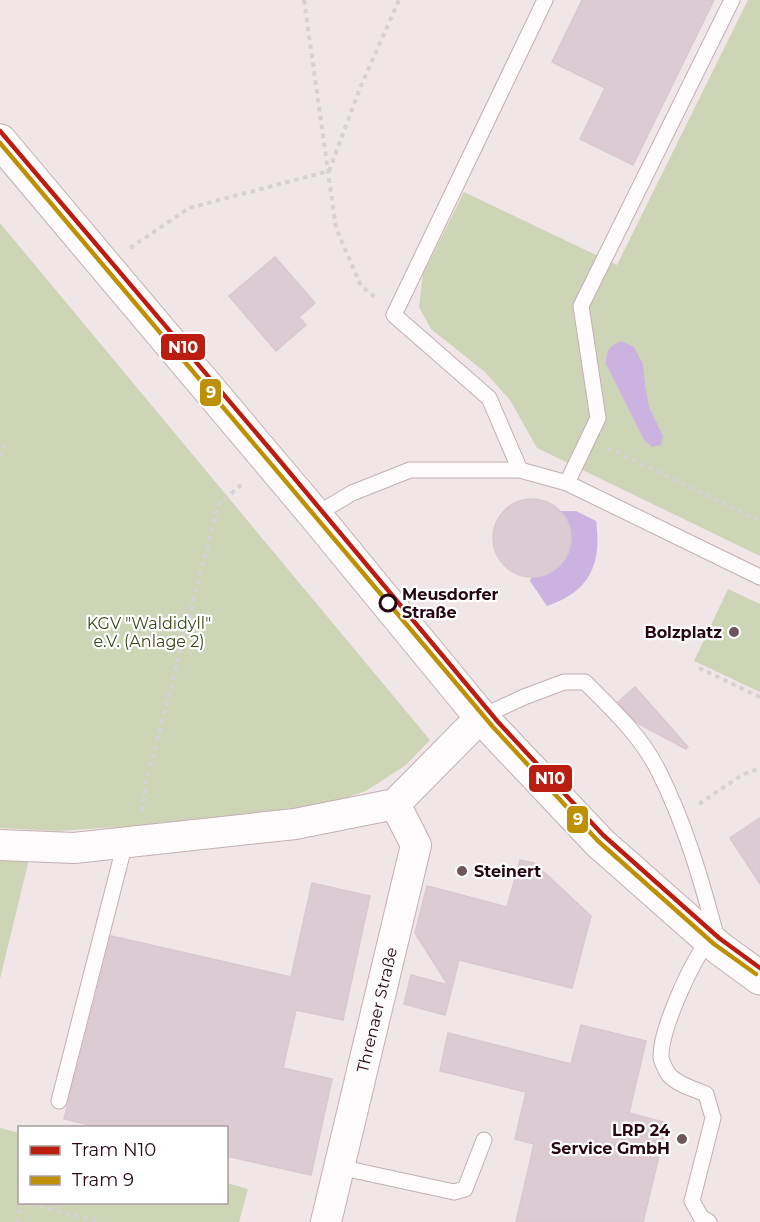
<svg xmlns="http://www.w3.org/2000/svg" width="760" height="1222" font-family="Montserrat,sans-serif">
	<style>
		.green { fill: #ced5b7 }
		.water { fill: #cbb2e1 }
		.building { fill: #dccbd2; stroke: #dbc7d0; stroke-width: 1.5 }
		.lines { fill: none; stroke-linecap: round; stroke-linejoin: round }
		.lane-casing { stroke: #c4afb3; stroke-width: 17 }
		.street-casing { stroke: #c4afb3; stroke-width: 32 }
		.secondary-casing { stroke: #c4afb3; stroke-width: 35 }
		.path { stroke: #d6d1d2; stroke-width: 4; stroke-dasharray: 4.5 4.5; stroke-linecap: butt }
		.lane { stroke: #fdfbfb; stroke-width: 15 }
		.street { stroke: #fdfbfb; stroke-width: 30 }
		.secondary { stroke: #fdfbfb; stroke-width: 33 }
		.tram-1-casing { stroke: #fff; stroke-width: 9 }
		.tram-2-casing { stroke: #fff; stroke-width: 9 }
		.tram-1 { stroke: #bb1e10; stroke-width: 4.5 }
		.tram-2 { stroke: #be9105; stroke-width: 4.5 }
		.stop-dot { fill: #fff; stroke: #270711; stroke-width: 3 }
		.poi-dot { fill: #6d555c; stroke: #fff; stroke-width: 2 }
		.labels { text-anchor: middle; stroke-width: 4.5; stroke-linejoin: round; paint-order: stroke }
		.stop-label { font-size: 16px; font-weight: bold; fill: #270711; stroke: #fff; text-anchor: start }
		.park-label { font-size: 16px; fill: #384916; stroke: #fff }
		.poi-label { font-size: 16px; font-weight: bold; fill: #270711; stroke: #fff; text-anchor: end }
		.street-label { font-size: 16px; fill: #270711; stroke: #fff }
		.line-badge { stroke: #fff; stroke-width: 2 }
		.badge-label { font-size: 16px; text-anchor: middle; font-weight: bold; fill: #fff }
	</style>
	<rect width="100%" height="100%" fill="#f0e5e7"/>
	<!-- green -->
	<path class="green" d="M 748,0 L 760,0 L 760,556 L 537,448 L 510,400 L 485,372 L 431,329 L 419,307 L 423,274 L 464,192 L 617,265 Z
		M 0,223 L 430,740 L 406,765 L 366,791 L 311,809 L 237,819 L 59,831 L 0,828 Z
		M 728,589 L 760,604 L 760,692 L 694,661 Z
		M 0,845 L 32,847 L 0,979 Z
		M 0,1128 L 19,1133 L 20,1202 L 226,1202 L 227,1183 L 248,1189 L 239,1222 L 0,1222 Z"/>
	<!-- water -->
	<path class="water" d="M 621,341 L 634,347 L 643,364 L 645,385 L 649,407 L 663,436 L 661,445 L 652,447 L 644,440 L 606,364 C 606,351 609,346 621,341 Z
		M 555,511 L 576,511 L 596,521 C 602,564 590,591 547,606 L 530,581 Z"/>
	<!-- building -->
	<path class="building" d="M 582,0 L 714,0 L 633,165 L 580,139 L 605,88 L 552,62 Z
		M 275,257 L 315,303 L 299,317 L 306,325 L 276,351 L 229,296 Z
		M493 538a39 39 0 1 1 78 0a39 39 0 1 1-78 0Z
		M 635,687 L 688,747 L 686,749 L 637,723 L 618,702 Z
		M 760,818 L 760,884 L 730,838 Z
		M 520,860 L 534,863 L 591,916 L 572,988 L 459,960 L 445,1015 L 404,1004 L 411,975 L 448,985 L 415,933 L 427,886 L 507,907 Z
		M 312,883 L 370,896 L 343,1020 L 296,1010 L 283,1068 L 332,1079 L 311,1175 L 226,1156 L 226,1128 L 102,1128 L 64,1119 L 111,936 L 291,977 Z
		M 581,1025 L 646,1041 L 629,1113 L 667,1123 L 643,1222 L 516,1222 L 534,1144 L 515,1139 L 526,1092 L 440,1071 L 448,1033 L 571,1064 Z"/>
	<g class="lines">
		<!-- lane casing -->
		<g class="lane-casing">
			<path id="lane" d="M 520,470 L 489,398 L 394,315 L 545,0
				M 567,483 L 598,418 L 581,306 L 732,0
				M 315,515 L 352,493 L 410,470 L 520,470 L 567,483 L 760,577
				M 481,717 L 524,697 L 564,682 L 585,682 C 612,709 641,736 658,770 C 685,823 702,882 717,939
				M 59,1101 L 125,843
				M 339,1167 L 454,1192 L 465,1189 L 484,1140
				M 709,1222 L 701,1217 L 692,1201 L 713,1118 L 706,1094 C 694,1089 678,1085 669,1075 C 666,1071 662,1062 661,1058 C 660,1030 692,960 710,939"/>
		</g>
		<!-- street casing -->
		<g class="street-casing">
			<g id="street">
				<path d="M 0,845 L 74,848 L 295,824 L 395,804 L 481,717"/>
				<path id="s1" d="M 326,1222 L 416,845 L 395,804"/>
			</g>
		</g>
		<!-- secondary casing -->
		<g class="secondary-casing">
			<path id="secondary" d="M 0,141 L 315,515 L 481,717 L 600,843 L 719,948 L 760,978"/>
		</g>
		<!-- path -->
		<path class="path" d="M 304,0 L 336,228 L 361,286 L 376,298
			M 130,248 L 189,208 L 329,171 L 360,88 L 399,0
			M 608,448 L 760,521
			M 0,457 L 4,444
			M 699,668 L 760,697
			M 699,804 L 742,775 L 760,768
			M 142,811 L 146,783 L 218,505 L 241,485
			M 22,1202 L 102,1222
			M 17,1222 L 22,1202"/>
		<!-- lane -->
		<use href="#lane" class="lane"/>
		<!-- street -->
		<use href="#street" class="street"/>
		<!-- secondary -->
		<use href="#secondary" class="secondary"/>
		<!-- tram-1 casing -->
		<g class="tram-1-casing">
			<path id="tram-1" d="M 0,131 L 275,455 L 498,722 L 603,835 L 719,938 L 760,968"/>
		</g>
		<!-- tram-2 casing -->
		<g class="tram-2-casing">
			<path id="tram-2" d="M 0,143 L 493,727 L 598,841 L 714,944 L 756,974"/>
		</g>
		<!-- tram-1 -->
		<use href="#tram-1" class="tram-1"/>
		<!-- tram-2 -->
		<use href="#tram-2" class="tram-2"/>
	</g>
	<!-- markers -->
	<circle class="stop-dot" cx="388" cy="603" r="8"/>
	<g class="poi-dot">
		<circle cx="734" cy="632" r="6"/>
		<circle cx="462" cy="871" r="6"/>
		<circle cx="682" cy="1139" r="6"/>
	</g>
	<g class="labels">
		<!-- stop labels -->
		<g class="stop-label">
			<text x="402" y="600">Meusdorfer<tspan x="402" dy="18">Straße</tspan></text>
		</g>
		<!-- park labels -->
		<g class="park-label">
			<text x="149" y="629">KGV "Waldidyll"<tspan x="149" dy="18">e.V. (Anlage 2)</tspan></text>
		</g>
		<!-- poi labels -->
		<g class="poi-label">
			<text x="722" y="638">Bolzplatz</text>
			<text x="474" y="877" text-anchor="start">Steinert</text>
			<text x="670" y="1136">LRP 24<tspan x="670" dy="18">Service GmbH</tspan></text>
		</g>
		<!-- street labels -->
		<g class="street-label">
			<text dy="6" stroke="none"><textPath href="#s1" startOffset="218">Threnaer Straße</textPath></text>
		</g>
	</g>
	<g class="line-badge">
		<rect x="160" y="333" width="46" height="28" rx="6" fill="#bb1e10"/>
		<rect x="199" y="378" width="23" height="29" rx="6" fill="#be9105"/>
		<rect x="528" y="764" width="45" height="29" rx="6" fill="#bb1e10"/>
		<rect x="566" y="805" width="23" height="29" rx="6" fill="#be9105"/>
	</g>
	<g class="badge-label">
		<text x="183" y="353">N10</text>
		<text x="211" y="398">9</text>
		<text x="550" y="784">N10</text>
		<text x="578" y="825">9</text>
	</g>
	<!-- legend -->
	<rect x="18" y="1126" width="210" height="78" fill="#ffffff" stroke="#a99ca0" stroke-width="1.5"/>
	<rect x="30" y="1146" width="30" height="9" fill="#bb1e10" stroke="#a99ca0" stroke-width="1.5"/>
	<text x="72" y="1156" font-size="18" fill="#270711">Tram N10</text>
	<rect x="30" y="1176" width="30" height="9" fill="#be9105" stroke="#a99ca0" stroke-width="1.5"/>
	<text x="72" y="1186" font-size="18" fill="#270711">Tram 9</text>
</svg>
